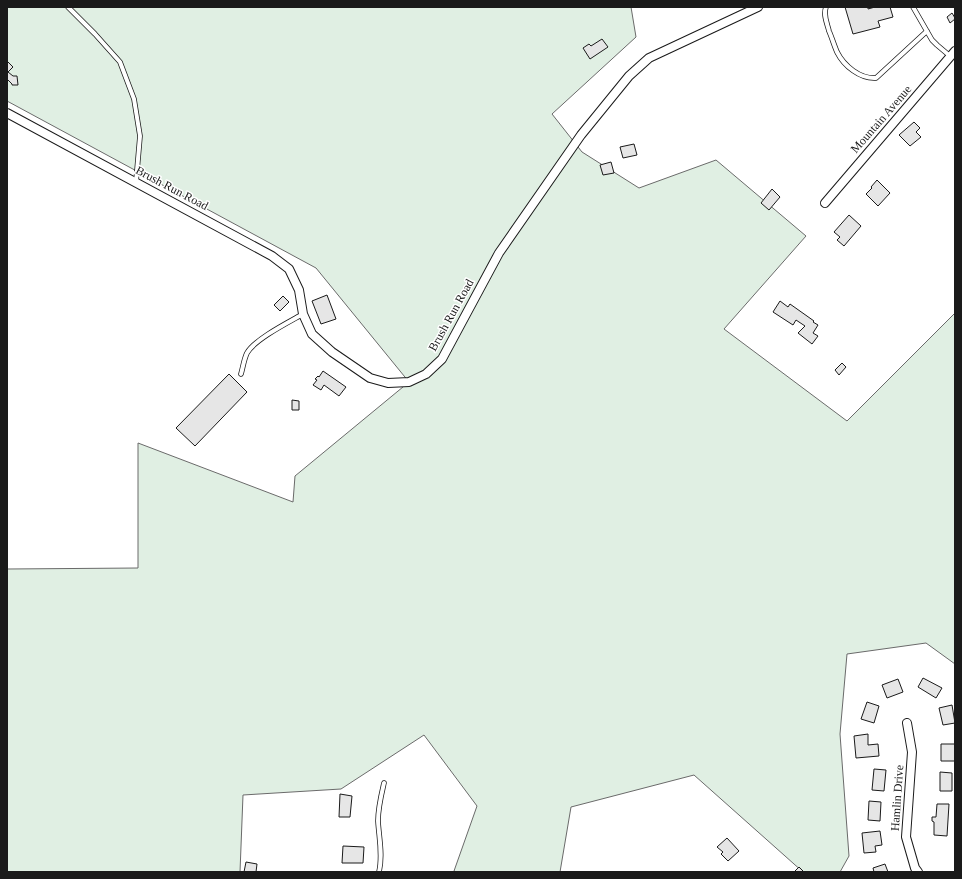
<svg xmlns="http://www.w3.org/2000/svg" width="962" height="879" font-family="Georgia,serif">
	<style>
		.green { fill: #e0efe3; stroke: #6a6a6a }
		.building { fill: #e6e6e6; stroke: #1a1a1a }
		.lines { fill: none; stroke-linecap: round; stroke-linejoin: round }
		.lane-casing { stroke: #1a1a1a; stroke-width: 5.5 }
		.street-casing { stroke: #1a1a1a; stroke-width: 10 }
		.lane { stroke: #fff; stroke-width: 4 }
		.street { stroke: #fff; stroke-width: 8 }
		.labels { text-anchor: middle; stroke-width: 3; stroke-linejoin: round; paint-order: stroke }
		.street-label { font-size: 12px; fill: #1a1a1a; stroke: #fff }
	</style>
	<rect width="100%" height="100%" fill="#fff"/>
	<!-- green -->
	<path class="green" d="M 7,7 L 631,7 L 636,37 L 552,114 L 582,152 L 639,188 L 716,160 L 806,236 L 724,329 L 847,421 L 955,313 L 955,664 L 926,643 L 847,654 L 840,734 L 849,856 L 840,872 L 803,872 L 694,775 L 571,807 L 560,872 L 457,872 L 454,871 L 477,806 L 424,735 L 341,789 L 243,795 L 240,872 L 7,872 L 7,569 L 138,568 L 138,443 L 293,502 L 295,476 L 409,382 L 316,268 L 7,101 Z"/>
	<!-- building -->
	<path class="building" d="M 845,7 L 868,7 L 868,9 L 875,7 L 890,7 L 893,17 L 878,21 L 880,27 L 853,34 Z
		M 952,13 L 955,18 L 955,19 L 950,23 L 947,17 Z
		M 602,39 L 608,47 L 590,59 L 583,48 L 589,44 L 591,46 Z
		M 8,62 L 13,67 L 8,72 L 13,76 L 17,76 L 18,85 L 12,85 L 12,84 L 7,79 L 7,63 Z
		M 914,122 L 920,128 L 916,132 L 921,137 L 910,146 L 899,135 Z
		M 634,144 L 637,155 L 623,158 L 620,147 Z
		M 611,162 L 614,173 L 603,175 L 600,165 Z
		M 877,180 L 890,193 L 878,206 L 866,194 L 872,188 L 871,187 Z
		M 772,189 L 780,197 L 769,210 L 761,203 Z
		M 849,215 L 861,226 L 844,246 L 837,240 L 840,237 L 834,232 Z
		M 327,295 L 336,319 L 321,324 L 312,301 Z
		M 283,296 L 289,302 L 280,311 L 274,305 Z
		M 780,301 L 788,307 L 790,304 L 814,321 L 813,322 L 818,325 L 813,333 L 818,336 L 812,344 L 798,333 L 805,326 L 796,320 L 793,325 L 773,312 Z
		M 842,363 L 846,367 L 839,375 L 835,370 Z
		M 323,371 L 346,387 L 339,396 L 324,385 L 321,390 L 313,385 L 317,380 L 315,379 L 318,376 L 319,377 Z
		M 229,374 L 247,392 L 195,446 L 176,428 Z
		M 292,400 L 299,401 L 299,410 L 292,410 Z
		M 923,678 L 942,688 L 936,698 L 918,687 Z
		M 898,679 L 903,692 L 887,698 L 882,685 Z
		M 867,702 L 879,706 L 874,723 L 861,719 Z
		M 952,705 L 955,723 L 943,725 L 939,708 Z
		M 868,734 L 868,745 L 878,744 L 879,756 L 856,758 L 854,736 Z
		M 941,744 L 955,744 L 955,761 L 941,761 Z
		M 874,769 L 886,770 L 884,791 L 872,790 Z
		M 940,772 L 952,773 L 952,791 L 940,791 Z
		M 340,794 L 352,796 L 350,817 L 339,817 Z
		M 869,801 L 881,802 L 880,821 L 868,820 Z
		M 937,804 L 949,804 L 947,836 L 934,835 L 934,822 L 932,821 L 932,817 L 936,817 Z
		M 880,831 L 882,845 L 875,846 L 876,852 L 864,853 L 862,833 Z
		M 727,838 L 739,851 L 728,861 L 721,854 L 723,852 L 717,847 Z
		M 343,846 L 364,847 L 363,863 L 342,863 Z
		M 246,862 L 257,864 L 256,872 L 244,872 Z
		M 885,864 L 888,872 L 874,872 L 873,868 Z
		M 799,867 L 804,872 L 794,872 Z"/>
	<g class="lines">
		<!-- lane casing -->
		<g class="lane-casing">
			<path id="lane" d="M 68,7 L 95,34 L 120,62 L 134,99 L 140,136 L 136,182
				M 826,7 C 823,15 827,23 829,31 C 832,38 834,45 837,52 C 844,66 860,79 876,78 L 927,31
				M 913,7 L 932,40 L 937,45 L 950,56
				M 241,374 C 243,367 244,359 247,353 C 255,339 289,322 303,314
				M 379,872 C 383,855 379,838 378,821 C 378,808 381,796 384,783"/>
		</g>
		<!-- street casing -->
		<g class="street-casing">
			<path id="street" d="M 7,113 L 272,256 L 289,269 L 299,290 L 303,314 L 312,334 L 332,352 L 370,378 L 388,383 L 409,382 L 426,374 L 442,359 L 499,253 L 581,135 L 629,76 L 649,58 L 758,7
				M 825,203 L 955,51
				M 907,723 L 912,752 L 906,837 L 915,868 L 918,872"/>
		</g>
		<!-- lane -->
		<use href="#lane" class="lane"/>
		<!-- street -->
		<use href="#street" class="street"/>
	</g>
	<g class="labels">
		<!-- street labels -->
		<g class="street-label">
			<text transform="translate(881 119) rotate(-49)" y="4">Mountain Avenue</text>
			<text transform="translate(172 188) rotate(28)" y="4">Brush Run Road</text>
			<text transform="translate(451 315) rotate(-61)" y="4">Brush Run Road</text>
			<text transform="translate(897 798) rotate(-86)" y="4">Hamlin Drive</text>
		</g>
	</g>
	<!-- border -->
	<rect width="962" height="879" fill="none" stroke="#1a1a1a" stroke-width="16"/>
</svg>
